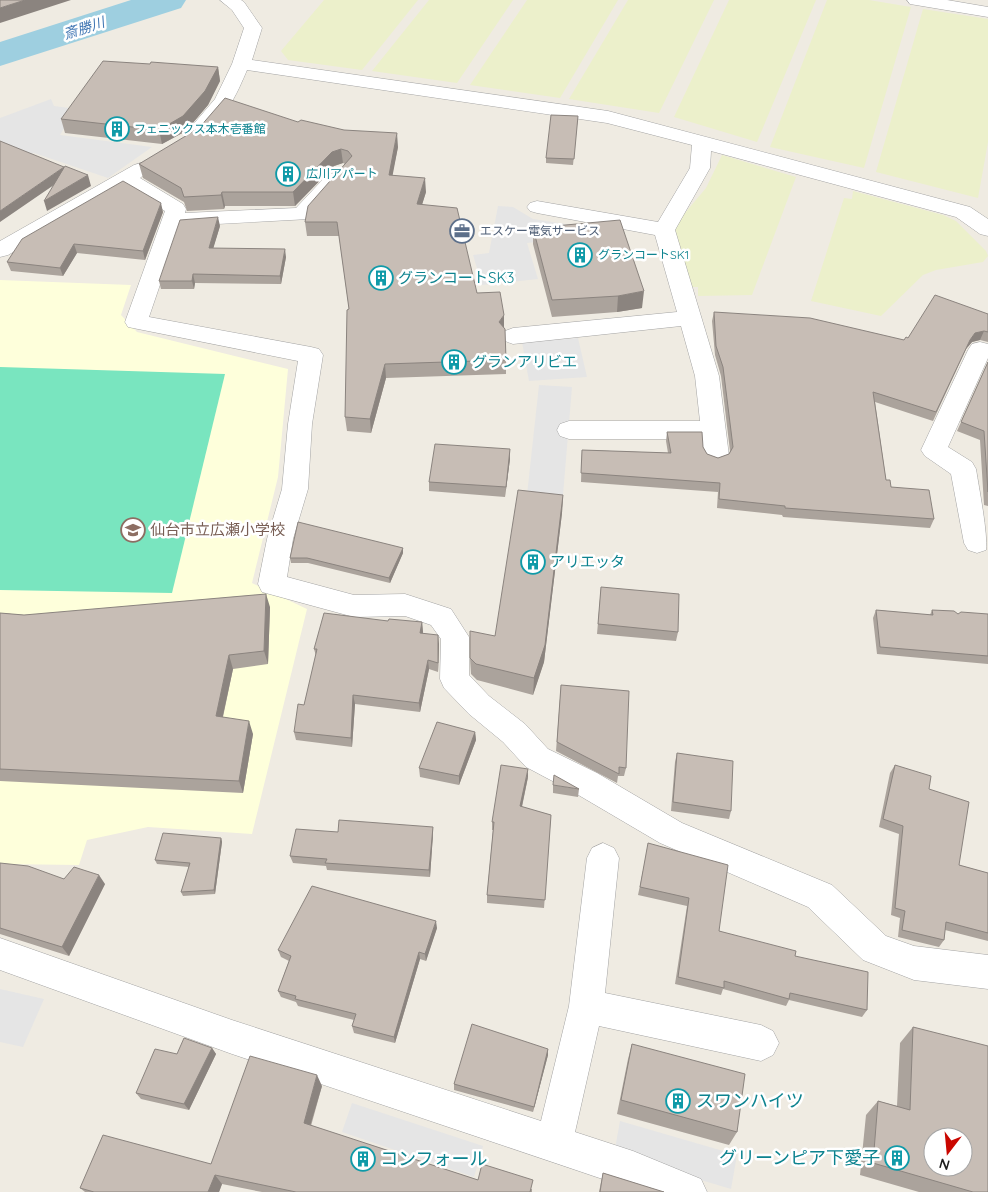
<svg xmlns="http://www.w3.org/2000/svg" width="988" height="1192" font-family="Quicksand,'Noto Sans JP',sans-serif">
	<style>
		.education { fill: #feffdb }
		.farmland { fill: #ecf0cb }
		.pitch { fill: #79e5bf }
		.parking { fill: #e5e5e5 }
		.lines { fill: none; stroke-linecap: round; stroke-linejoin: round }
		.river { fill: #9ecfe0; fill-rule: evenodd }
		.minor-casing { stroke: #a4a4a4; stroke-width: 1 }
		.minor { fill: #fff; fill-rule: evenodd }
		.wall { fill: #aba39c }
		.shaded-wall { fill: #8b847f }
		.building { fill: #c7bdb5; stroke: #8b847f; fill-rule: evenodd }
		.labels { text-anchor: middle; stroke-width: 5; stroke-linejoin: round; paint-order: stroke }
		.far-culture-label { font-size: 12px; fill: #0d838f; stroke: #fff; text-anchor: start }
		.far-service-label { font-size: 12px; fill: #4e5e75; stroke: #fff; text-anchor: start }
		.far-water-label { font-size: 14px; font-style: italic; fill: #4277b4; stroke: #fff }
		.culture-label { font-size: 15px; fill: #0d838f; stroke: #fff; text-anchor: start }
		.education-label { font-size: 15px; fill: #785e54; stroke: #fff; text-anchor: start }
		.near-culture-label { font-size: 18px; fill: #0d838f; stroke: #fff; text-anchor: start }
	</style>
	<rect width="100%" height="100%" fill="#efebe2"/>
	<!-- education -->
	<path class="education" d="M 0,280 L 131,285 L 121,315 L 137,332 L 288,369 L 278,477 L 252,583 L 307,609 L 252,834 L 148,827 L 87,840 L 79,865 L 0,864 Z"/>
	<!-- farmland -->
	<path class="farmland" d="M 324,0 L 418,0 L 362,70 L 288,60 L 281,51 Z
		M 429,0 L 513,0 L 457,83 L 372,71 Z
		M 527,0 L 618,0 L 560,98 L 470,85 Z
		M 628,0 L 714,0 L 659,113 L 569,99 Z
		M 729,0 L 816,0 L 757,142 L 674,117 Z
		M 827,0 L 869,0 L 911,7 L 864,168 L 770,147 Z
		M 923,9 L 988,19 L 988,142 L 978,198 L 876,172 Z
		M 722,155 L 796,177 L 752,295 L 698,296 L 698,287 L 687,287 L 674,226 L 706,188 Z
		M 853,191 L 943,215 L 956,221 L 986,251 L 988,256 L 983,262 L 936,270 L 923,275 L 881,316 L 811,301 L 844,198 L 852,199 Z"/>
	<!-- pitch -->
	<path class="pitch" d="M 0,367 L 225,374 L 172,593 L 0,590 Z"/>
	<!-- parking -->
	<path class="parking" d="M 51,99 L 54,106 L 76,109 L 60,135 L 152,147 L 108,178 L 34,153 L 16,162 L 0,150 L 0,118 Z
		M 498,206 L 513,207 L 533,219 L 616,232 L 527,243 L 538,279 L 482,285 L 473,255 L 489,253 Z
		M 578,338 L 587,377 L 529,381 L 522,342 Z
		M 539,385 L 572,387 L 562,507 L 526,504 Z
		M 0,989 L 44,999 L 23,1047 L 0,1042 Z
		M 352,1103 L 483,1146 L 474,1177 L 342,1132 Z
		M 620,1121 L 737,1155 L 731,1189 L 614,1154 Z"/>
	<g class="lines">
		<!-- river -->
		<path class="river" d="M 131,0 L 186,0 L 181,8 L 0,66 L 0,42 Z"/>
		<!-- minor casing -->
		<g class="minor-casing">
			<path id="minor" d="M 220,0 L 241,0 L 244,2 L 262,28 L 252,60 L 608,111 L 970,207 L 988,219 L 988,236 L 980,234 L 956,217 L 711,151 L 710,168 L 675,230 L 719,376 L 729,456 L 725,462 L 716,465 L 707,462 L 703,456 L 702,439 L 569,439 L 560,436 L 557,430 L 560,424 L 569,421 L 700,421 L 695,376 L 681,326 L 513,344 L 505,341 L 501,336 L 505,331 L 513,328 L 677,312 L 655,235 L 537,213 L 530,211 L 527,207 L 530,203 L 537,201 L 658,222 L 690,168 L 692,145 L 607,123 L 247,70 C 239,89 219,137 194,131 L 191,127 L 215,99 L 232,64 L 244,28 L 232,10 Z
				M 907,0 L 947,0 L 988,7 L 988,17 L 910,4 Z
				M 141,163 L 148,165 L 151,169 L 140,178 L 183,204 L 186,209 L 185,213 L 296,208 L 327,175 L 334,173 L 341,175 L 344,179 L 309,219 L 180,226 L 149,317 L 311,347 L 319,349 L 323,355 L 312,424 L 308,489 L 293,539 L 287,577 L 354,595 L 405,594 L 451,609 L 469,637 L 469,675 L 489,696 L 525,724 L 548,749 L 597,773 L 682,823 L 832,885 L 886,936 L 914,946 L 988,955 L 988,989 L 914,980 L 863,960 L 808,907 L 660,843 L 575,793 L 526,767 L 503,742 L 469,714 L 444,688 L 440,679 L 441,639 L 431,625 L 405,616 L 354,617 L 262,592 L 258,584 L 267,539 L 282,489 L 288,424 L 298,361 L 128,327 L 125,322 L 165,211 L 125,187 L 8,255 L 0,257 L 0,241 L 134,165 Z
				M 980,342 L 988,344 L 988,358 L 948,447 L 972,462 L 976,469 C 979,488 988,534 986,550 L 977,553 L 968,550 L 964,543 L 951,474 L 925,456 L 921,450 L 968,350 L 972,344 Z
				M 603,843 L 614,848 L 619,858 L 605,993 L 761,1025 L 773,1031 L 779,1043 L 773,1055 L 761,1061 L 599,1026 L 575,1132 L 633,1151 L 701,1179 L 707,1192 L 641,1192 L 232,1054 L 0,970 L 0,938 L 232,1020 L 541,1121 L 569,1006 L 587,858 L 592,848 Z"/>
		</g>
		<!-- minor -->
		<use href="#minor" class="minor"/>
	</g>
	<!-- wall -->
	<path class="wall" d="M 150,64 L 218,67 L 220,81 L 208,105 L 186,131 L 162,144 L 65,133 L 61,119 Z
		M 578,116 L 573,165 L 546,163 L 546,158 Z
		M 298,122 L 398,147 L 392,175 L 426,192 L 422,204 L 477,293 L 504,328 L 506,360 L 506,374 L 386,378 L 371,433 L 347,431 L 345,417 L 349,309 L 339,236 L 307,236 L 305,222 L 345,164 L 343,163 L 334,166 L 295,206 L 225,206 L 224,209 L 187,211 L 184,202 L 143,178 L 139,164 Z
		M 163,212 L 145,260 L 77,253 L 63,276 L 11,271 L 7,262 Z
		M 220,226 L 213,248 L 286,257 L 281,284 L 195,283 L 194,289 L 161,289 L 159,281 Z
		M 533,228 L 642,308 L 617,312 L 552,317 L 533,244 Z
		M 714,312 L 904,340 L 908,338 L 988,314 L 988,342 L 980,340 L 972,342 L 966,349 L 933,421 L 875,402 L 886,480 L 891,487 L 934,519 L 930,528 L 783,517 L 782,515 L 717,508 L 718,492 L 581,482 L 582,450 L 668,453 L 666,441 L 667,432 L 703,447 L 707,454 L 718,458 L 729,454 L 730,451 L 721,376 L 715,355 L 712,321 Z
		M 988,362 L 988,506 L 984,505 L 980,440 L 957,431 Z
		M 510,449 L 510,459 L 505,497 L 429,491 L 429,482 Z
		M 563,495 L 562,513 L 544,662 L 533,695 L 477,680 L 471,674 L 470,658 L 495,636 Z
		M 403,548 L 403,553 L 390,583 L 308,563 L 291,563 L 290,558 Z
		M 601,587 L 678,632 L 676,641 L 597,634 Z
		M 270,607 L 268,664 L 233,669 L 223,717 L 253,734 L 243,793 L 0,781 L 0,613 L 24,615 Z
		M 876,610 L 930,615 L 932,610 L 958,614 L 988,614 L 988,664 L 877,654 L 873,618 Z
		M 388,621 L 422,622 L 423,633 L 439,644 L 438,672 L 429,669 L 420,712 L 355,704 L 352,747 L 296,740 L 294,732 L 304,705 L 316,656 L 314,649 Z
		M 561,685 L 626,768 L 624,776 L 618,776 L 617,783 L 556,751 Z
		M 475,732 L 476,740 L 459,785 L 420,777 L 419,768 Z
		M 677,753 L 731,811 L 729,819 L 671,811 L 675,762 Z
		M 895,765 L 929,789 L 959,865 L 988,873 L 988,941 L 945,930 L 944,940 L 939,947 L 898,937 L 900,918 L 891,915 L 899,834 L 879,827 L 890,773 Z
		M 528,777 L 522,807 L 551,815 L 544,908 L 487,903 L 487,895 L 493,830 L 492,830 L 492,822 Z
		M 553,785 L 579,789 L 578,797 L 553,793 Z
		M 433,827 L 433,834 L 430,877 L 327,870 L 326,866 L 293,863 L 290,856 L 338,832 Z
		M 221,838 L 222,842 L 215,894 L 183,896 L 181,892 L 189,867 L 157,864 L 155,860 Z
		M 647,851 L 719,931 L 795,956 L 867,1010 L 862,1017 L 789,1000 L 786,1006 L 723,989 L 721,995 L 675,984 L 687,906 L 638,895 Z
		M 0,863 L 64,879 L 105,884 L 69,956 L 0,934 Z
		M 437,928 L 426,961 L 420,959 L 395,1043 L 354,1033 L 352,1026 L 354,1020 L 298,1006 L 296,1002 L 281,997 L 278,991 L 289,961 L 281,957 L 278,950 Z
		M 913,1027 L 988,1192 L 919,1192 L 860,1175 L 866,1115 L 878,1101 L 897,1106 L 900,1043 Z
		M 632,1044 L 737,1132 L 729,1145 L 617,1114 L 628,1059 Z
		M 212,1048 L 216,1054 L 189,1110 L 141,1099 L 136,1093 L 177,1054 Z
		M 548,1049 L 548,1055 L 533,1112 L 454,1090 L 454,1084 Z
		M 322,1086 L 311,1126 L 478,1180 L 532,1189 L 532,1192 L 262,1192 L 222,1184 L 219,1192 L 85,1192 L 80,1188 L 211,1164 Z
		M 603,1173 L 664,1192 L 599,1192 L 601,1182 Z"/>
	<!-- shaded-wall -->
	<path class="shaded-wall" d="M 25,0 L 71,0 L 0,23 L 0,8 Z
		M 218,67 L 220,81 L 208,105 L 186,131 L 162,144 L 159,130 Z
		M 397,133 L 398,147 L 390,189 L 389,175 Z
		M 341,149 L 343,163 L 334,166 L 295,206 L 293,192 L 332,152 Z
		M 64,167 L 67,176 L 0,222 L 0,211 Z
		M 88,175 L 91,186 L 47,211 L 44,201 Z
		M 425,178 L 426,192 L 418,218 L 417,204 Z
		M 222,192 L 225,206 L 224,209 L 221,195 Z
		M 161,203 L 163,212 L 145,260 L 143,251 Z
		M 218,217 L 220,226 L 211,256 L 209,248 Z
		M 74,244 L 77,253 L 63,276 L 60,268 Z
		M 285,249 L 286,257 L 281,284 L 280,276 Z
		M 193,274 L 195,283 L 194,289 L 192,281 Z
		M 644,291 L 642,308 L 617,312 L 618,296 Z
		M 504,315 L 504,329 L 499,322 Z
		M 984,331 L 980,340 L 972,342 L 966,349 L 933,421 L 970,340 L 975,333 Z
		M 385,364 L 386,378 L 371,433 L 370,419 Z
		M 510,449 L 510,459 L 505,497 L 506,487 Z
		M 563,495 L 562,513 L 544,662 L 533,695 L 534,678 Z
		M 403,548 L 403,553 L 390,583 L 389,578 Z
		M 266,594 L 270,607 L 268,664 L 264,651 Z
		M 422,622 L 423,632 L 421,642 L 420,633 Z
		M 438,635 L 439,644 L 438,672 Z
		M 229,655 L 233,669 L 220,729 L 216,716 Z
		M 428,660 L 429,669 L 420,712 L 419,703 Z
		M 353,695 L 355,704 L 352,747 L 351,738 Z
		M 249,721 L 253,734 L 243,793 L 239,781 Z
		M 475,732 L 476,740 L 459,785 L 459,776 Z
		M 528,769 L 528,777 L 520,815 L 520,806 Z
		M 433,827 L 433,834 L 430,877 L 429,870 Z
		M 221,838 L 222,842 L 215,894 L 214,890 Z
		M 99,875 L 105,884 L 69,956 L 62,947 Z
		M 436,921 L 437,928 L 426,961 L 425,954 Z
		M 419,952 L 420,959 L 395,1043 L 394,1037 Z
		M 212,1048 L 216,1054 L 189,1110 L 184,1104 Z
		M 548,1049 L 548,1055 L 533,1112 L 534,1107 Z
		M 317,1075 L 322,1086 L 308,1133 L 304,1123 Z
		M 215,1175 L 222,1184 L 219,1192 L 208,1192 Z"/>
	<!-- building -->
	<path class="building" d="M 0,0 L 25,0 L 0,8 Z
		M 103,61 L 150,64 L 151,62 L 218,67 L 205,91 L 183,116 L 159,130 L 61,119 Z
		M 225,98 L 298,122 L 301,120 L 344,130 L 397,133 L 389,175 L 425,178 L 417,204 L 457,208 L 477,293 L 500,292 L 504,315 L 499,322 L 505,329 L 506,360 L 385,364 L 370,419 L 345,417 L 347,310 L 349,309 L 337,222 L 305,222 L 308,206 L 352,156 L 348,151 L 341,149 L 332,152 L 293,192 L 222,192 L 221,195 L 184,197 L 181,188 L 139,164 L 199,128 Z
		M 551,115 L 578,116 L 574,159 L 546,158 Z
		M 0,141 L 64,167 L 0,211 Z
		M 65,166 L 88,175 L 44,201 Z
		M 123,181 L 161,203 L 143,251 L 74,244 L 60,268 L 7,262 L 22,239 Z
		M 218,217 L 209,248 L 285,249 L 280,276 L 193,274 L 192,281 L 159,281 L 180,220 Z
		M 620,220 L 644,291 L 618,296 L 552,300 L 533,228 Z
		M 935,295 L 988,314 L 988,332 L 984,331 L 975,333 L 970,340 L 936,412 L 873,392 L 886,480 L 890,480 L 891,487 L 929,490 L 934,519 L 785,508 L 785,506 L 719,499 L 720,483 L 581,473 L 582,450 L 671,453 L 667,432 L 702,432 L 703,447 L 707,454 L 718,458 L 729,454 L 733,447 L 723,367 L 716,346 L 714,312 L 810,318 L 904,340 L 906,337 L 908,338 Z
		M 988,362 L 988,492 L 984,431 L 961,422 Z
		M 435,444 L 510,449 L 506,487 L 429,482 Z
		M 518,490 L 563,495 L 545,645 L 534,678 L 476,664 L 470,658 L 470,631 L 495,636 Z
		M 298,522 L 403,548 L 389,578 L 307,558 L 290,558 Z
		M 601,587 L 679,594 L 678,632 L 598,624 Z
		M 266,594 L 264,651 L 229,655 L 216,716 L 249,721 L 239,781 L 0,769 L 0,613 L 24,615 Z
		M 876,610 L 933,615 L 932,610 L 954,611 L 958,614 L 961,612 L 988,614 L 988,656 L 880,647 Z
		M 324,613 L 388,621 L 389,619 L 422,622 L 420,633 L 438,635 L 438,663 L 428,660 L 419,703 L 353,695 L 351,738 L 294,732 L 298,704 L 304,705 L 317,649 L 314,649 Z
		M 561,685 L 629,691 L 626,768 L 619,767 L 619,774 L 557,742 Z
		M 437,722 L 475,732 L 459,776 L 419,768 Z
		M 677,753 L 733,761 L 731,811 L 673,802 Z
		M 501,765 L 528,769 L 520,806 L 551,815 L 545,900 L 487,895 L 494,822 L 492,822 Z
		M 895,765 L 931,776 L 929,789 L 969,802 L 959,865 L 988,873 L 988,933 L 946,922 L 944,940 L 902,930 L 905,911 L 895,908 L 903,826 L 883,819 Z
		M 554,775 L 579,789 L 553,785 Z
		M 339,820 L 433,827 L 429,870 L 325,863 L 327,859 L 290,856 L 296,829 L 338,832 Z
		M 163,833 L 221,838 L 214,890 L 181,892 L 190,863 L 155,860 Z
		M 648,843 L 728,865 L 719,931 L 796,951 L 795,956 L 868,972 L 867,1010 L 790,993 L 789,999 L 724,981 L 724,988 L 678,977 L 689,898 L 640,887 Z
		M 0,863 L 28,866 L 64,879 L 74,867 L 99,875 L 62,947 L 0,928 Z
		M 312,886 L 436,921 L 425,954 L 419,952 L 394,1037 L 352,1026 L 356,1014 L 295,999 L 296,996 L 278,991 L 291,956 L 278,950 Z
		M 472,1024 L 548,1049 L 534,1107 L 454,1084 Z
		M 913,1027 L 988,1046 L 988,1192 L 973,1192 L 873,1163 L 878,1101 L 910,1110 ZM 933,1137 L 963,1137 L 963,1167 L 933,1167 Z
		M 184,1038 L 212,1048 L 184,1104 L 136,1093 L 155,1049 L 177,1054 Z
		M 632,1044 L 745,1074 L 737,1132 L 621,1100 Z
		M 250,1056 L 317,1075 L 304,1123 L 478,1180 L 482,1164 L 533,1180 L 530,1192 L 296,1192 L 215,1175 L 208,1192 L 94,1192 L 80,1188 L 103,1135 L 211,1164 Z
		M 603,1173 L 664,1192 L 600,1192 Z"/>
	<!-- icons -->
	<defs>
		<g id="building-ring" transform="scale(1.25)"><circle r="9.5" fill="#fff" stroke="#0f9aa8" stroke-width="1.5"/><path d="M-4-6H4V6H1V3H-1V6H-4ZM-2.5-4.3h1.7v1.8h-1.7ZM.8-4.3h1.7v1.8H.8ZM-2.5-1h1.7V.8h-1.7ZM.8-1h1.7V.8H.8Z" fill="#0f9aa8"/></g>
		<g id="office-ring" transform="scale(1.25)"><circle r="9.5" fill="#fff" stroke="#5c6f8a" stroke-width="1.5"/><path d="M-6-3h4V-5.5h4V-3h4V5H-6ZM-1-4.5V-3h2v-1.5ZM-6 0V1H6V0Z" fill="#5c6f8a"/></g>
		<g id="school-ring" transform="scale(1.25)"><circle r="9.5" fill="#fff" stroke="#8d6e63" stroke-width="1.5"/><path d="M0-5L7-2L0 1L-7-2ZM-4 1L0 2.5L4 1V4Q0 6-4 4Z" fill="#8d6e63"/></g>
	</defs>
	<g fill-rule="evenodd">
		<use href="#building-ring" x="117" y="129"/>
		<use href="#building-ring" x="288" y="174"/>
		<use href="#office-ring" x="462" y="231"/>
		<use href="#building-ring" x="580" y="255"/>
		<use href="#building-ring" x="381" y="278"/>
		<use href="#building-ring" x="454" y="362"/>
		<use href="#school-ring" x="133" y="530"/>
		<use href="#building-ring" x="533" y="562"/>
		<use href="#building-ring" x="678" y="1101"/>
		<use href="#building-ring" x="897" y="1158"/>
		<use href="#building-ring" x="363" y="1159"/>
	</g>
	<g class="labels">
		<!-- far-culture labels -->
		<g class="far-culture-label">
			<text x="134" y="133">フェニックス本木壱番館</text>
			<text x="306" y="178">広川アパート</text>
			<text x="598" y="259">グランコートSK1</text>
		</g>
		<!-- far-service labels -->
		<g class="far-service-label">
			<text x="480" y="235">エスケー電気サービス</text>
		</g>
		<!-- far-water labels -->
		<g class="far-water-label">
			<text transform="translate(84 28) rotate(-18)" y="5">斎勝川</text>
		</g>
		<!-- culture labels -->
		<g class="culture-label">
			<text x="398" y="283">グランコートSK3</text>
			<text x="472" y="367">グランアリビエ</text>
			<text x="550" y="567">アリエッタ</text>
		</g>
		<!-- education labels -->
		<g class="education-label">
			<text x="150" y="535">仙台市立広瀬小学校</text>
		</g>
		<!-- near-culture labels -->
		<g class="near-culture-label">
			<text x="696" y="1107">スワンハイツ</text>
			<text x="880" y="1164" text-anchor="end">グリーンピア下愛子</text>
			<text x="380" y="1165">コンフォール</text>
		</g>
	</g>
	<!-- north arrow -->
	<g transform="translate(948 1152) rotate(196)"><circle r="24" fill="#ffffff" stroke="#a5a5a5"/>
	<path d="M0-4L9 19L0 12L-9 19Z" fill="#ca0700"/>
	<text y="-8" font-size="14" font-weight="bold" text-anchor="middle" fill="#1d1d1d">N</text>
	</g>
</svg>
